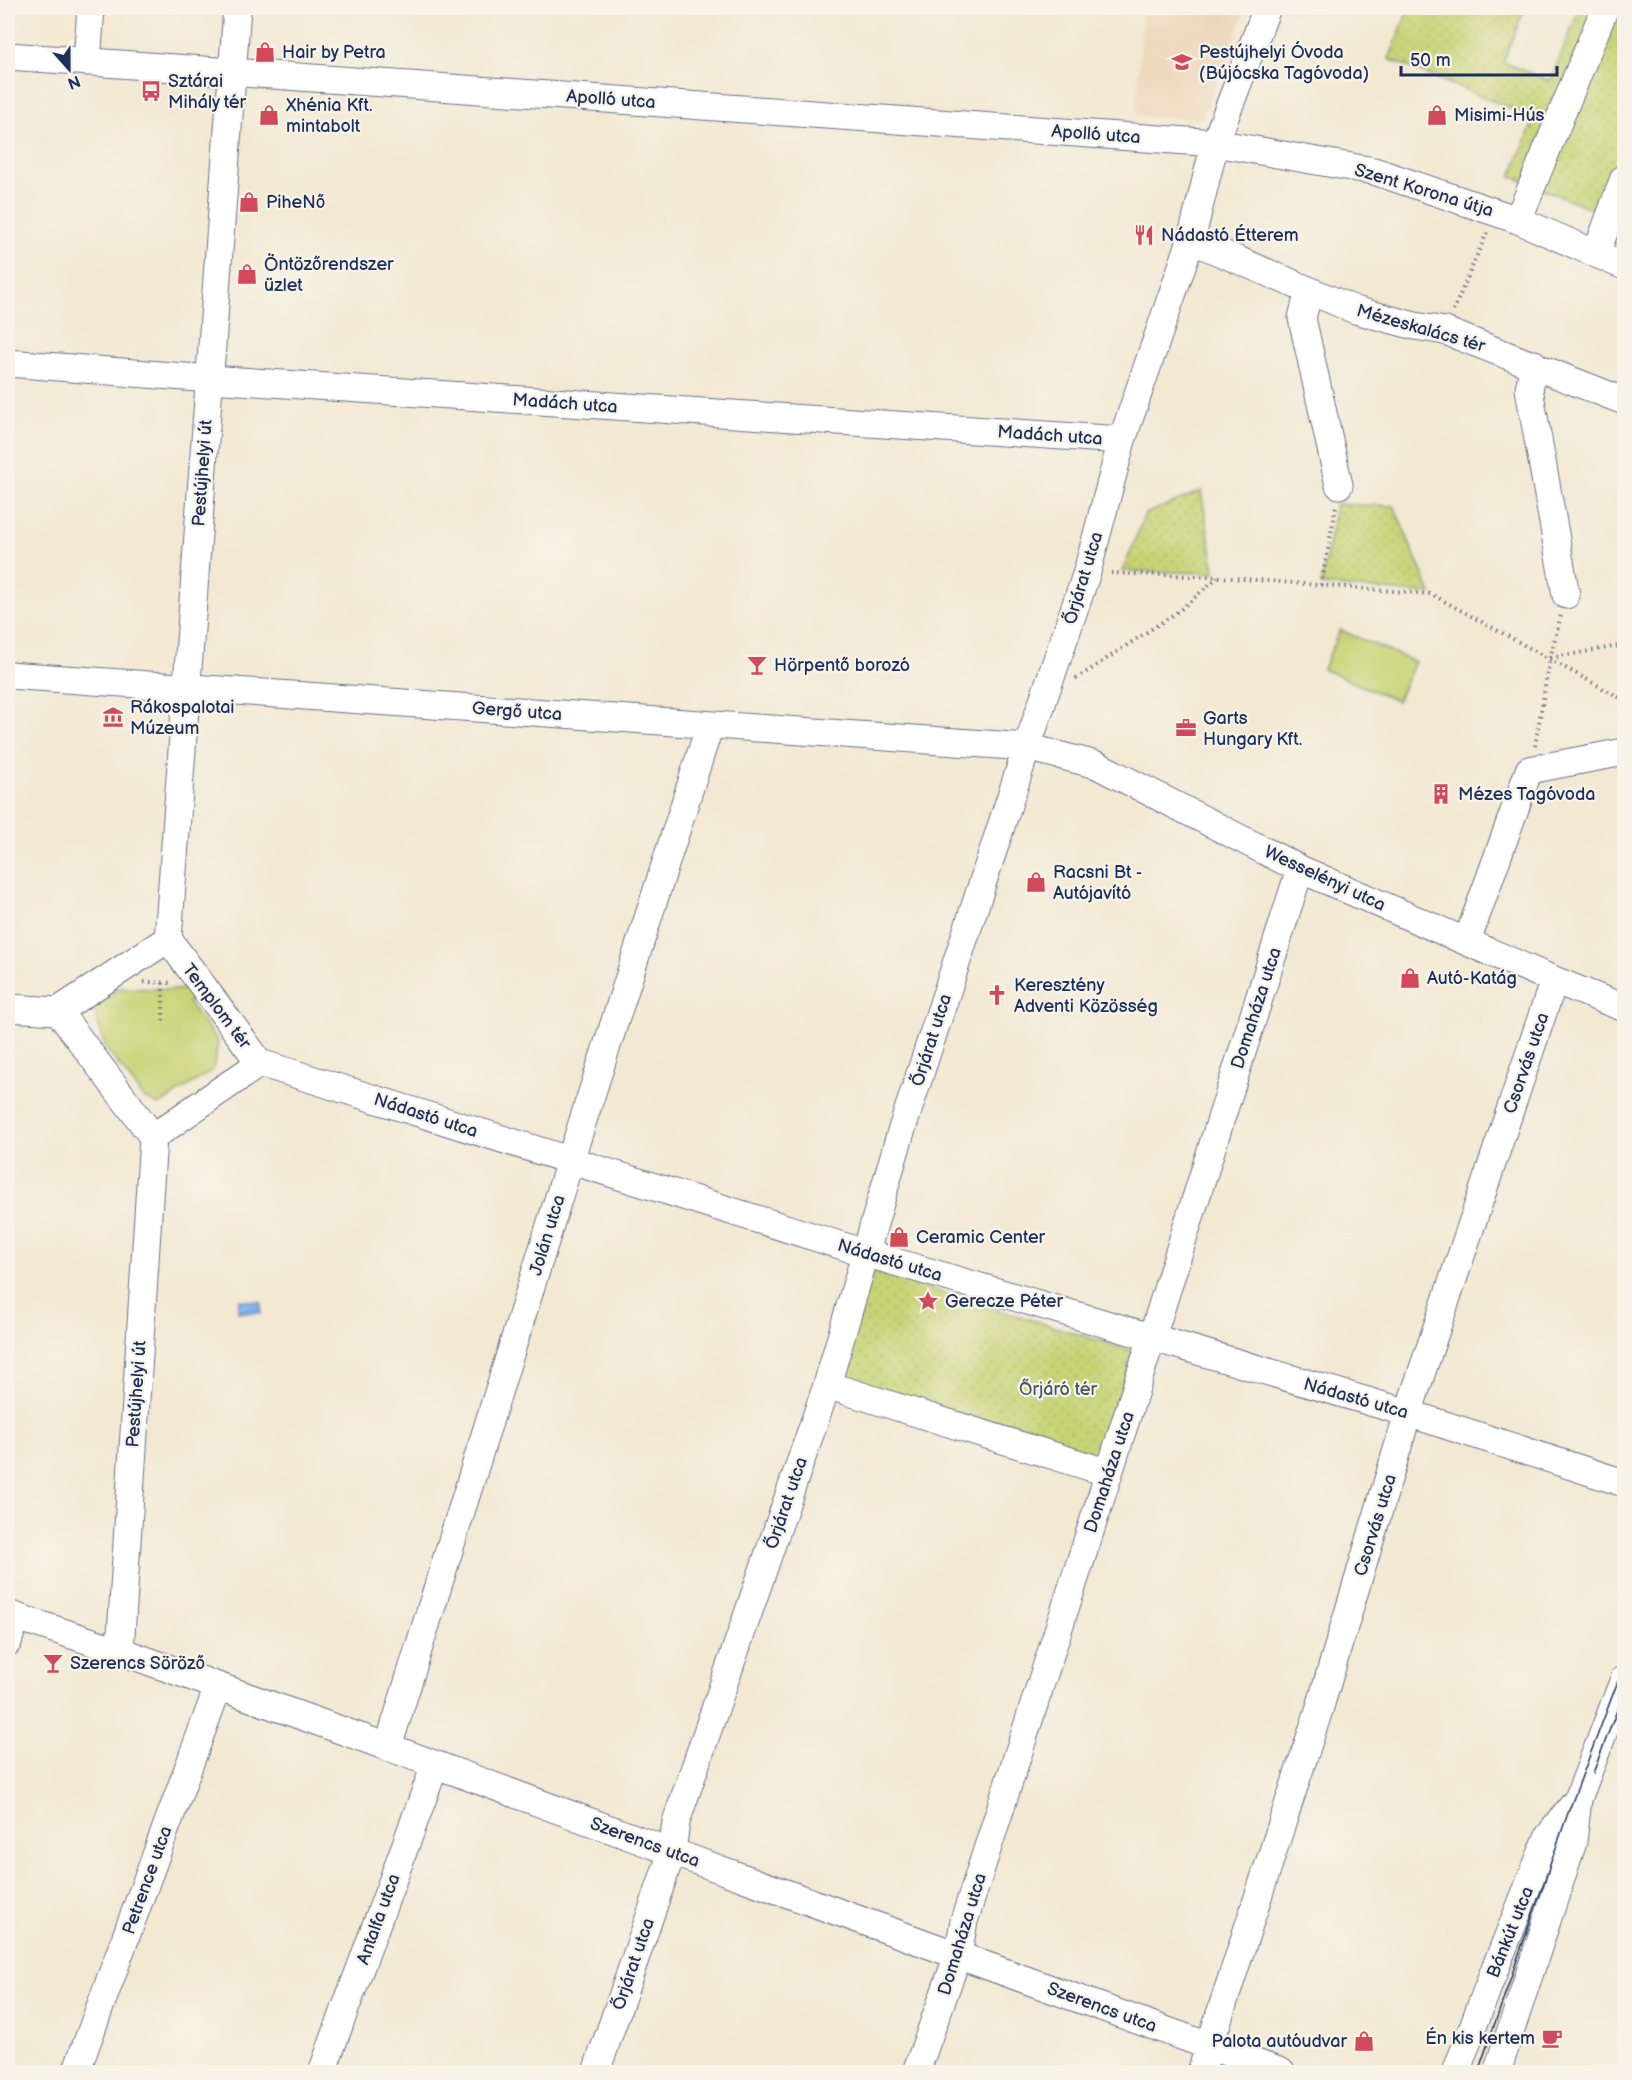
<svg xmlns="http://www.w3.org/2000/svg" width="1632" height="2080" font-family="'Balsamiq Sans',sans-serif">
	<style>
		.built { fill: #edd7bb }
		.green { fill: #c7d375; stroke: #71816a; stroke-width: 1.5 }
		.park { fill: url(#park-dots); stroke: #71816a; stroke-width: 1.5 }
		.water { fill: url(#water-rules); stroke: #5074a8; stroke-width: 1.5 }
		.lines { fill: none; stroke-linecap: round; stroke-linejoin: round }
		.minor-casing { stroke: #677087; stroke-width: 29 }
		.path { stroke: #677087; stroke-width: 4; stroke-dasharray: 1.5 4.5; stroke-linecap: butt }
		.minor { stroke: #fff; stroke-width: 27 }
		.tram { stroke: #1b2f5e; stroke-width: 1.5 }
		.labels { text-anchor: middle; stroke-width: 4.5; stroke-linejoin: round; paint-order: stroke }
		.poi-label { font-size: 18px; fill: #1b2f5e; stroke: #f7f3e8; text-anchor: start }
		.street-label { font-size: 18px; fill: #1b2f5e; stroke: #f7f3e8 }
		.park-label { font-size: 18px; fill: #465864; stroke: #f7f3e8 }
	</style>
	<defs>
		<pattern id="park-dots" width="8" height="8" patternUnits="userSpaceOnUse" patternTransform="scale(1.5)"><rect width="8" height="8" fill="#c7d375"/><path d="M2 2h.1M6 6h.1" fill="none" stroke="#aab568" stroke-width="1.8" stroke-linecap="round"/></pattern>
		<pattern id="water-rules" width="6" height="5" patternUnits="userSpaceOnUse" patternTransform="scale(1.5)"><rect width="6" height="5" fill="#85b8f2"/><path d="M0 2.5h6" fill="none" stroke="#6c96c7"/></pattern>
	</defs>
	<rect width="100%" height="100%" fill="#f7f3e8"/>
	<filter id="ink" filterUnits="userSpaceOnUse"><feTurbulence type="fractalNoise" baseFrequency=".0167" numOctaves="2"/><feDisplacementMap in="SourceGraphic" scale="12" xChannelSelector="R" yChannelSelector="G"/><feConvolveMatrix kernelMatrix="1 2 1 2 8 2 1 2 1" color-interpolation-filters="sRGB"/></filter>
	<filter id="wash" filterUnits="userSpaceOnUse"><feTurbulence type="fractalNoise" baseFrequency=".008" numOctaves="4" result="noise"/><feDisplacementMap in="SourceGraphic" scale="24" xChannelSelector="R" yChannelSelector="G"/><feGaussianBlur stdDeviation="1.35" result="paint"/><feColorMatrix in="noise" values="0 0 0 0 0 0 0 0 0 0 0 0 0 0 0 0 0 1.4 0 .05"/><feComposite in="paint" operator="in"/></filter>
	<g filter="url(#wash)">
		<rect width="100%" height="100%" fill="#f3e8d2"/>
		<!-- built -->
		<path class="built" d="M 1143,8 L 1247,8 L 1202,119 L 1136,116 Z"/>
		<!-- green -->
		<path class="green" d="M 1340,630 L 1415,662 L 1397,701 L 1323,669 Z
			M 119,988 L 188,990 L 194,998 L 188,1002 L 218,1042 L 213,1070 L 159,1105 L 145,1099 L 105,1047 L 94,1008 Z"/>
		<!-- park -->
		<path class="park" d="M 1409,8 L 1525,8 L 1503,62 L 1550,81 L 1580,8 L 1624,8 L 1624,222 L 1511,176 L 1535,118 L 1389,59 Z
			M 1201,491 L 1215,573 L 1123,571 L 1145,514 Z
			M 1336,504 L 1394,506 L 1431,594 L 1321,585 Z
			M 869,1270 L 1133,1351 L 1099,1463 L 835,1381 Z"/>
		<!-- water -->
		<path class="water" d="M 239,1300 L 261,1302 L 261,1313 L 238,1312 Z"/>
	</g>
	<g filter="url(#ink)">
		<g class="lines">
			<!-- minor casing -->
			<g class="minor-casing">
				<path id="minor" d="M 8,56 L 1215,143 L 1374,171 L 1518,220 L 1624,266
					M 87,62 L 91,8
					M 1518,220 L 1605,8
					M 1191,240 L 1355,310 L 1415,326 L 1445,331 L 1624,401
					M 1596,254 L 1624,178
					M 1309,291 L 1302,318 L 1339,485
					M 8,363 L 210,379 L 1122,440
					M 1534,364 L 1529,389 L 1566,595
					M 8,675 L 1027,747 L 1097,765 L 1300,869 L 1554,980 L 1624,1008
					M 168,939 L 237,8
					M 1467,941 L 1529,770 L 1624,752
					M 8,1008 L 58,1011
					M 58,1011 L 153,1137
					M 58,1011 L 168,939
					M 260,1063 L 865,1253 L 1408,1413 L 1624,1483
					M 153,1137 L 260,1063 L 168,939
					M 827,1385 L 1109,1473
					M 8,1614 L 120,1651 L 388,1747 L 672,1852 L 1281,2072
					M 8,1642 L 16,1617
					M 120,1651 L 153,1137
					M 388,1747 L 570,1161 L 710,725
					M 76,2072 L 218,1687
					M 322,2072 L 435,1765
					M 596,2072 L 672,1852 L 676,1822 L 827,1385 L 900,1135 L 1027,747 L 1087,572 L 1122,440 L 1191,240 L 1215,143 L 1267,8
					M 916,2072 L 958,1955 L 964,1921 L 1109,1473 L 1300,869
					M 1201,2072 L 1320,1707 L 1408,1413 L 1554,980
					M 1456,2072 L 1494,1971 L 1548,1837 L 1577,1800
					M 1497,2072 L 1573,1842 L 1578,1799 L 1624,1679"/>
			</g>
			<!-- path -->
			<path class="path" d="M 1453,311 L 1487,232
				M 1111,573 L 1219,577 L 1431,594 L 1624,700
				M 1321,585 L 1336,507
				M 1550,658 L 1561,615
				M 1076,679 L 1180,610 L 1218,577
				M 1535,746 L 1550,658 L 1624,645
				M 144,982 L 173,983
				M 163,983 L 163,1021"/>
			<!-- minor -->
			<use href="#minor" class="minor"/>
			<!-- tram -->
			<path class="tram" d="M 1593,1773 L 1624,1692
				M 1478,2072 L 1568,1813 L 1624,1665"/>
		</g>
	</g>
	<!-- icons -->
	<defs>
		<g id="shop-bare" transform="scale(1.62)"><path d="M-5-2.5h2.3a2.7 3.5 0 0 1 5.4 0H5L5.5 6h-11ZM-1.5-2.5h3a1.5 2.3 0 0 0-3 0Z" fill="#d1495b" stroke="#f7f3e8" stroke-width="2.5" paint-order="stroke"/></g>
		<g id="school-bare" transform="scale(1.62)"><path d="M0-5L7-2L0 1L-7-2ZM-4 1L0 2.5L4 1V4Q0 6-4 4Z" fill="#d1495b" stroke="#f7f3e8" stroke-width="2.5" paint-order="stroke"/></g>
		<g id="bus-bare" transform="scale(1.62)"><path d="M-5-6H5V4H4V6H2V4H-2V6H-4V4H-5ZM-3.5-4V0h7V-4ZM-3.5 1.2v1.5H-2V1.2ZM2 1.2v1.5H3.5V1.2Z" fill="#d1495b" stroke="#f7f3e8" stroke-width="2.5" paint-order="stroke"/></g>
		<g id="restaurant-bare" transform="scale(1.62)"><path d="M-5-6h1v4h1v-4h1v4h1v-4h1v5L-1.5 .5V6h-2V.5L-5-1ZM5-6V6H3V1.5H1.5Q1.5-4 5-6Z" fill="#d1495b" stroke="#f7f3e8" stroke-width="2.5" paint-order="stroke"/></g>
		<g id="bar-bare" transform="scale(1.62)"><path d="M-6-5H6L.8 .8V4.5H3.5V6h-7V4.5H-.8V.8Z" fill="#d1495b" stroke="#f7f3e8" stroke-width="2.5" paint-order="stroke"/></g>
		<g id="museum-bare" transform="scale(1.62)"><path d="M0-6L6-3V-2H-6V-3ZM-5-1h2V3h-2ZM-1-1h2V3h-2ZM3-1h2V3H3ZM-6 4H6V6H-6Z" fill="#d1495b" stroke="#f7f3e8" stroke-width="2.5" paint-order="stroke"/></g>
		<g id="office-bare" transform="scale(1.62)"><path d="M-6-3h4V-5.5h4V-3h4V5H-6ZM-1-4.5V-3h2v-1.5ZM-6 0V1H6V0Z" fill="#d1495b" stroke="#f7f3e8" stroke-width="2.5" paint-order="stroke"/></g>
		<g id="building-bare" transform="scale(1.62)"><path d="M-4-6H4V6H1V3H-1V6H-4ZM-2.5-4.3h1.7v1.8h-1.7ZM.8-4.3h1.7v1.8H.8ZM-2.5-1h1.7V.8h-1.7ZM.8-1h1.7V.8H.8Z" fill="#d1495b" stroke="#f7f3e8" stroke-width="2.5" paint-order="stroke"/></g>
		<g id="church-bare" transform="scale(1.62)"><path d="M-1.2-6h2.4v3.5h3.3v2.4h-3.3V6h-2.4V-.1h-3.3v-2.4h3.3Z" fill="#d1495b" stroke="#f7f3e8" stroke-width="2.5" paint-order="stroke"/></g>
		<g id="sight-bare" transform="scale(1.62)"><path d="M0-6L1.8-2.2L6-1.7L2.9 1.2L3.7 5.4L0 3.3L-3.7 5.4L-2.9 1.2L-6-1.7L-1.8-2.2Z" fill="#d1495b" stroke="#f7f3e8" stroke-width="2.5" paint-order="stroke"/></g>
		<g id="cafe-bare" transform="scale(1.62)"><path d="M-5.5-4.5H6V0H3Q3 3.5 0 3.5H-2.5Q-5.5 3.5-5.5 0ZM3-3.2v2h1.7v-2ZM-6 4.5H4V6H-6Z" fill="#d1495b" stroke="#f7f3e8" stroke-width="2.5" paint-order="stroke"/></g>
	</defs>
	<g fill-rule="evenodd">
		<use href="#shop-bare" x="265" y="52"/>
		<use href="#school-bare" x="1182" y="62"/>
		<use href="#bus-bare" x="151" y="91"/>
		<use href="#shop-bare" x="269" y="115"/>
		<use href="#shop-bare" x="1437" y="115"/>
		<use href="#shop-bare" x="249" y="202"/>
		<use href="#restaurant-bare" x="1144" y="235"/>
		<use href="#shop-bare" x="247" y="274"/>
		<use href="#bar-bare" x="757" y="665"/>
		<use href="#museum-bare" x="113" y="717"/>
		<use href="#office-bare" x="1186" y="728"/>
		<use href="#building-bare" x="1441" y="794"/>
		<use href="#shop-bare" x="1036" y="882"/>
		<use href="#shop-bare" x="1410" y="978"/>
		<use href="#church-bare" x="997" y="995"/>
		<use href="#shop-bare" x="899" y="1237"/>
		<use href="#sight-bare" x="928" y="1301"/>
		<use href="#bar-bare" x="53" y="1663"/>
		<use href="#cafe-bare" x="1552" y="2038"/>
		<use href="#shop-bare" x="1364" y="2041"/>
	</g>
	<g class="labels">
		<!-- poi labels -->
		<g class="poi-label">
			<text x="282" y="58">Hair by Petra</text>
			<text x="1199" y="58">Pestújhelyi Óvoda<tspan x="1199" dy="21">(Bújócska Tagóvoda)</tspan></text>
			<text x="168" y="87">Sztárai<tspan x="168" dy="21">Mihály tér</tspan></text>
			<text x="286" y="111">Xhénia Kft.<tspan x="286" dy="21">mintabolt</tspan></text>
			<text x="1454" y="121">Misimi-Hús</text>
			<text x="266" y="208">PiheNő</text>
			<text x="1161" y="241">Nádastó Étterem</text>
			<text x="264" y="270">Öntözőrendszer<tspan x="264" dy="21">üzlet</tspan></text>
			<text x="774" y="671">Hörpentő borozó</text>
			<text x="130" y="713">Rákospalotai<tspan x="130" dy="21">Múzeum</tspan></text>
			<text x="1203" y="724">Garts<tspan x="1203" dy="21">Hungary Kft.</tspan></text>
			<text x="1458" y="800">Mézes Tagóvoda</text>
			<text x="1053" y="878">Racsni Bt -<tspan x="1053" dy="21">Autójavító</tspan></text>
			<text x="1427" y="984">Autó-Katág</text>
			<text x="1014" y="991">Keresztény<tspan x="1014" dy="21">Adventi Közösség</tspan></text>
			<text x="916" y="1243">Ceramic Center</text>
			<text x="945" y="1307">Gerecze Péter</text>
			<text x="70" y="1669">Szerencs Söröző</text>
			<text x="1535" y="2044" text-anchor="end">Én kis kertem</text>
			<text x="1347" y="2047" text-anchor="end">Palota autóudvar</text>
		</g>
		<!-- street labels -->
		<g class="street-label">
			<text transform="translate(611 99) rotate(4)" y="6">Apolló utca</text>
			<text transform="translate(1096 134) rotate(4)" y="6">Apolló utca</text>
			<text transform="translate(1424 190) rotate(17)" y="6">Szent Korona útja</text>
			<text transform="translate(1421 328) rotate(16)" y="6">Mézeskalács tér</text>
			<text transform="translate(565 403) rotate(4)" y="6">Madách utca</text>
			<text transform="translate(1050 435) rotate(4)" y="6">Madách utca</text>
			<text transform="translate(202 473) rotate(-86)" y="6">Pestújhelyi út</text>
			<text transform="translate(1083 578) rotate(-73)" y="6">Őrjárat utca</text>
			<text transform="translate(517 711) rotate(4)" y="6">Gergő utca</text>
			<text transform="translate(1325 878) rotate(25)" y="6">Wesselényi utca</text>
			<text transform="translate(217 1006) rotate(53)" y="6">Templom tér</text>
			<text transform="translate(1256 1008) rotate(-72)" y="6">Domaháza utca</text>
			<text transform="translate(931 1040) rotate(-72)" y="6">Őrjárat utca</text>
			<text transform="translate(1526 1063) rotate(-71)" y="6">Csorvás utca</text>
			<text transform="translate(426 1115) rotate(18)" y="6">Nádastó utca</text>
			<text transform="translate(547 1235) rotate(-73)" y="6">Jolán utca</text>
			<text transform="translate(890 1260) rotate(17)" y="6">Nádastó utca</text>
			<text transform="translate(136 1394) rotate(-86)" y="6">Pestújhelyi út</text>
			<text transform="translate(1356 1398) rotate(16)" y="6">Nádastó utca</text>
			<text transform="translate(1109 1472) rotate(-72)" y="6">Domaháza utca</text>
			<text transform="translate(786 1503) rotate(-71)" y="6">Őrjárat utca</text>
			<text transform="translate(1375 1525) rotate(-73)" y="6">Csorvás utca</text>
			<text transform="translate(645 1842) rotate(20)" y="6">Szerencs utca</text>
			<text transform="translate(147 1880) rotate(-70)" y="6">Petrence utca</text>
			<text transform="translate(378 1919) rotate(-70)" y="6">Antalfa utca</text>
			<text transform="translate(1510 1932) rotate(-68)" y="6">Bánkút utca</text>
			<text transform="translate(962 1934) rotate(-73)" y="6">Domaháza utca</text>
			<text transform="translate(633 1964) rotate(-71)" y="6">Őrjárat utca</text>
			<text transform="translate(1102 2007) rotate(20)" y="6">Szerencs utca</text>
		</g>
		<!-- park labels -->
		<g class="park-label">
			<text x="1058" y="1395">Őrjáró tér</text>
		</g>
	</g>
	<!-- margin -->
	<rect width="1632" height="2080" fill="none" stroke="#f7f3e8" stroke-width="30"/>
	<!-- north arrow -->
	<g transform="translate(69 69) rotate(159)" stroke="#f7f3e8" stroke-width="4.5" paint-order="stroke">
	<path d="M0-4.5L10 22L0 15L-10 22Z" fill="#1b2f5e"/>
	<text y="-9" font-size="16" font-weight="bold" text-anchor="middle" fill="#1b2f5e">N</text>
	</g>
	<!-- scale -->
	<path d="M1401 66v9h156v-9" fill="none" stroke="#1b2f5e" stroke-width="3"/>
	<text x="1410" y="66" font-size="18" fill="#1b2f5e" stroke="#f7f3e8" stroke-width="4.5" paint-order="stroke">50 m</text>
</svg>
